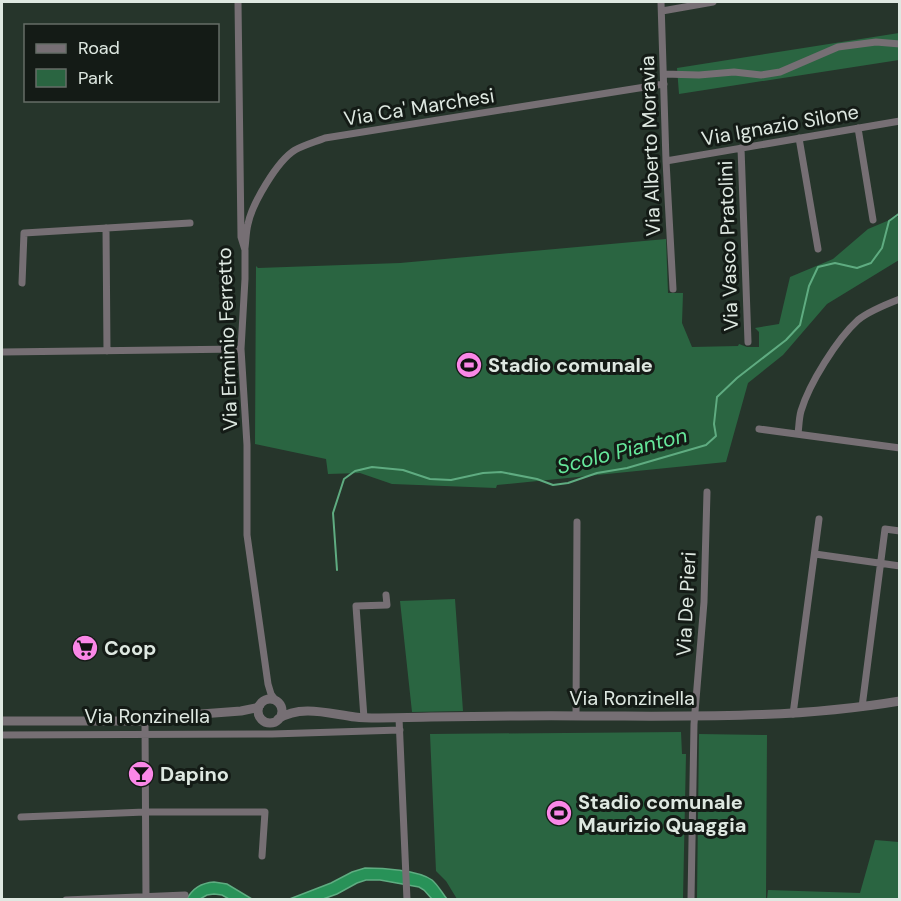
<svg xmlns="http://www.w3.org/2000/svg" width="901" height="901" font-family="'DM Sans',sans-serif">
	<style>
		.green { fill: #2a6541 }
		.water { fill: #289258; stroke: #5fac81; stroke-width: 1.5 }
		.lines { fill: none; stroke-linecap: round; stroke-linejoin: round }
		.stream { stroke: #5fac81; stroke-width: 2 }
		.minor { stroke: #766f74; stroke-width: 7 }
		.tertiary { stroke: #766f74; stroke-width: 9 }
		.labels { text-anchor: middle; stroke-width: 6; stroke-linejoin: round; paint-order: stroke }
		.street-label { font-size: 20px; fill: #dee8e1; stroke: #141b16 }
		.poi-label { font-size: 20px; font-weight: bold; fill: #dee8e1; stroke: #141b16; text-anchor: start }
		.water-label { font-size: 21px; font-style: italic; fill: #65e79a; stroke: #141b16 }
	</style>
	<rect width="100%" height="100%" fill="#26352b"/>
	<!-- green -->
	<path class="green" d="M 899,33 L 899,60 L 679,94 L 677,68 Z
		M 899,216 L 899,260 L 827,304 L 783,355 L 748,383 L 726,462 L 497,485 L 496,488 L 392,484 L 360,473 L 328,474 L 326,459 L 255,444 L 256,266 L 258,268 L 400,263 L 666,239 L 668,293 L 683,293 L 682,323 L 692,347 L 738,346 L 739,344 L 747,347 L 759,347 L 759,332 L 755,328 L 779,324 L 790,277 L 833,259 L 868,229 Z
		M 455,599 L 463,711 L 412,712 L 400,601 Z
		M 681,732 L 682,754 L 686,754 L 683,899 L 457,899 L 446,881 L 436,871 L 430,734 Z
		M 699,734 L 767,735 L 766,899 L 697,899 Z
		M 875,840 L 899,842 L 899,899 L 767,899 L 768,890 L 860,893 Z"/>
	<!-- water -->
	<path class="water" d="M 365,868 C 382,868 418,870 432,880 C 438,885 442,893 447,899 L 432,899 L 424,890 L 419,887 L 380,880 L 366,880 L 357,883 L 337,894 L 323,899 L 287,900 L 331,883 L 352,872 Z
		M 214,882 L 227,884 L 252,899 L 229,899 L 222,895 L 214,894 L 207,895 L 200,899 L 186,900 C 193,888 201,883 214,882 Z"/>
	<g class="lines">
		<!-- stream -->
		<path class="stream" d="M 337,570 L 333,513 L 344,479 L 355,471 L 372,467 L 403,470 L 430,479 L 451,480 L 483,473 L 501,472 L 537,479 L 553,485 L 568,483 L 597,473 L 627,468 L 706,445 L 716,436 L 714,424 L 717,397 L 737,378 L 786,340 L 800,325 L 809,286 L 818,267 L 835,263 L 857,268 L 871,263 L 882,248 L 889,221 L 900,213"/>
		<!-- minor -->
		<path class="minor" d="M 238,2 L 241,237 L 245,250 L 245,279 L 241,349 L 247,445 L 247,535 L 268,684 L 271,694 L 276,701
			M 661,2 L 666,161 L 673,289
			M 662,11 L 713,2
			M 664,74 L 699,75 L 734,72 L 761,75 L 780,72 L 838,47 L 876,42 L 900,44
			M 858,128 L 873,220
			M 799,138 L 818,249
			M 741,148 L 748,342
			M 666,161 L 900,121
			M 106,228 L 107,351
			M 245,248 C 246,240 246,232 248,224 C 252,204 277,161 295,150 C 304,145 315,142 325,138 L 664,84
			M 22,283 L 24,233 L 190,223
			M 2,352 L 241,349
			M 759,429 L 900,448
			M 798,434 C 799,426 799,418 801,411 C 809,384 837,339 858,320 C 868,312 887,304 900,299
			M 815,554 L 900,566
			M 862,707 L 885,529 L 900,531
			M 793,714 L 819,519
			M 576,716 L 577,522
			M 364,718 L 356,606 L 387,605 L 386,595
			M 399,718 L 407,900
			M 145,721 L 146,900
			M 2,735 L 272,734 L 400,730
			M 21,817 L 145,812 L 265,812 L 262,856
			M 66,900 L 185,895
			M 691,900 L 694,724 L 704,602 L 707,492"/>
		<!-- tertiary -->
		<path class="tertiary" d="M258 711a12 12 0 1 1 24 0a12 12 0 1 1-24 0Z
			M 278,719 C 301,704 330,714 355,717 C 363,718 371,718 379,718 C 448,717 516,715 585,716 C 691,716 794,719 900,701
			M 2,721 L 145,721 L 201,714 L 241,711 L 256,708 L 260,705"/>
	</g>
	<!-- icons -->
	<defs>
		<g id="stadium-disc" transform="scale(1.35)"><circle r="9.5" fill="#fa87e7" stroke="#141b16"/><path d="M0-5a6.5 5 0 1 0 0 10a6.5 5 0 1 0 0-10ZM-3.5-1.8h7v3.6h-7Z" fill="#111"/></g>
		<g id="supermarket-disc" transform="scale(1.35)"><circle r="9.5" fill="#fa87e7" stroke="#141b16"/><path d="M-6-5.5h2.5l.6 2H6L4.5 2H-2.5L-4.4-4H-6ZM-1.5 3.2a1.3 1.3 0 1 0 .1 0ZM3 3.2a1.3 1.3 0 1 0 .1 0Z" fill="#111"/></g>
		<g id="bar-disc" transform="scale(1.35)"><circle r="9.5" fill="#fa87e7" stroke="#141b16"/><path d="M-6-5H6L.8 .8V4.5H3.5V6h-7V4.5H-.8V.8Z" fill="#111"/></g>
	</defs>
	<g fill-rule="evenodd">
		<use href="#stadium-disc" x="469" y="365"/>
		<use href="#supermarket-disc" x="85" y="648"/>
		<use href="#bar-disc" x="141" y="774"/>
		<use href="#stadium-disc" x="559" y="813"/>
	</g>
	<g class="labels">
		<!-- street labels -->
		<g class="street-label">
			<text transform="translate(419 107) rotate(-9)" y="7">Via Ca' Marchesi</text>
			<text transform="translate(780 125) rotate(-10)" y="7">Via Ignazio Silone</text>
			<text transform="translate(650 146) rotate(-92)" y="7">Via Alberto Moravia</text>
			<text transform="translate(728 246) rotate(-92)" y="7">Via Vasco Pratolini</text>
			<text transform="translate(227 339) rotate(-92)" y="7">Via Erminio Ferretto</text>
			<text transform="translate(686 604) rotate(-87)" y="7">Via De Pieri</text>
			<text x="632" y="705">Via Ronzinella</text>
			<text x="147" y="723">Via Ronzinella</text>
		</g>
		<!-- poi labels -->
		<g class="poi-label">
			<text x="488" y="372">Stadio comunale</text>
			<text x="104" y="655">Coop</text>
			<text x="160" y="781">Dapino</text>
			<text x="578" y="809">Stadio comunale<tspan x="578" dy="23">Maurizio Quaggia</tspan></text>
		</g>
		<!-- water labels -->
		<g class="water-label">
			<text transform="translate(622 451) rotate(-14)" y="7">Scolo Pianton</text>
		</g>
	</g>
	<!-- border -->
	<rect width="901" height="901" fill="none" stroke="#dee8e1" stroke-width="6"/>
	<!-- legend -->
	<rect x="24" y="24" width="195" height="78" fill="#141b16" stroke="#656d67" stroke-width="1.5"/>
	<rect x="36" y="44" width="30" height="9" fill="#766f74" stroke="#656d67" stroke-width="1.5"/>
	<text x="78" y="54" font-size="18" fill="#dee8e1">Road</text>
	<rect x="36" y="69" width="30" height="18" fill="#2a6541" stroke="#656d67" stroke-width="1.5"/>
	<text x="78" y="84" font-size="18" fill="#dee8e1">Park</text>
</svg>
